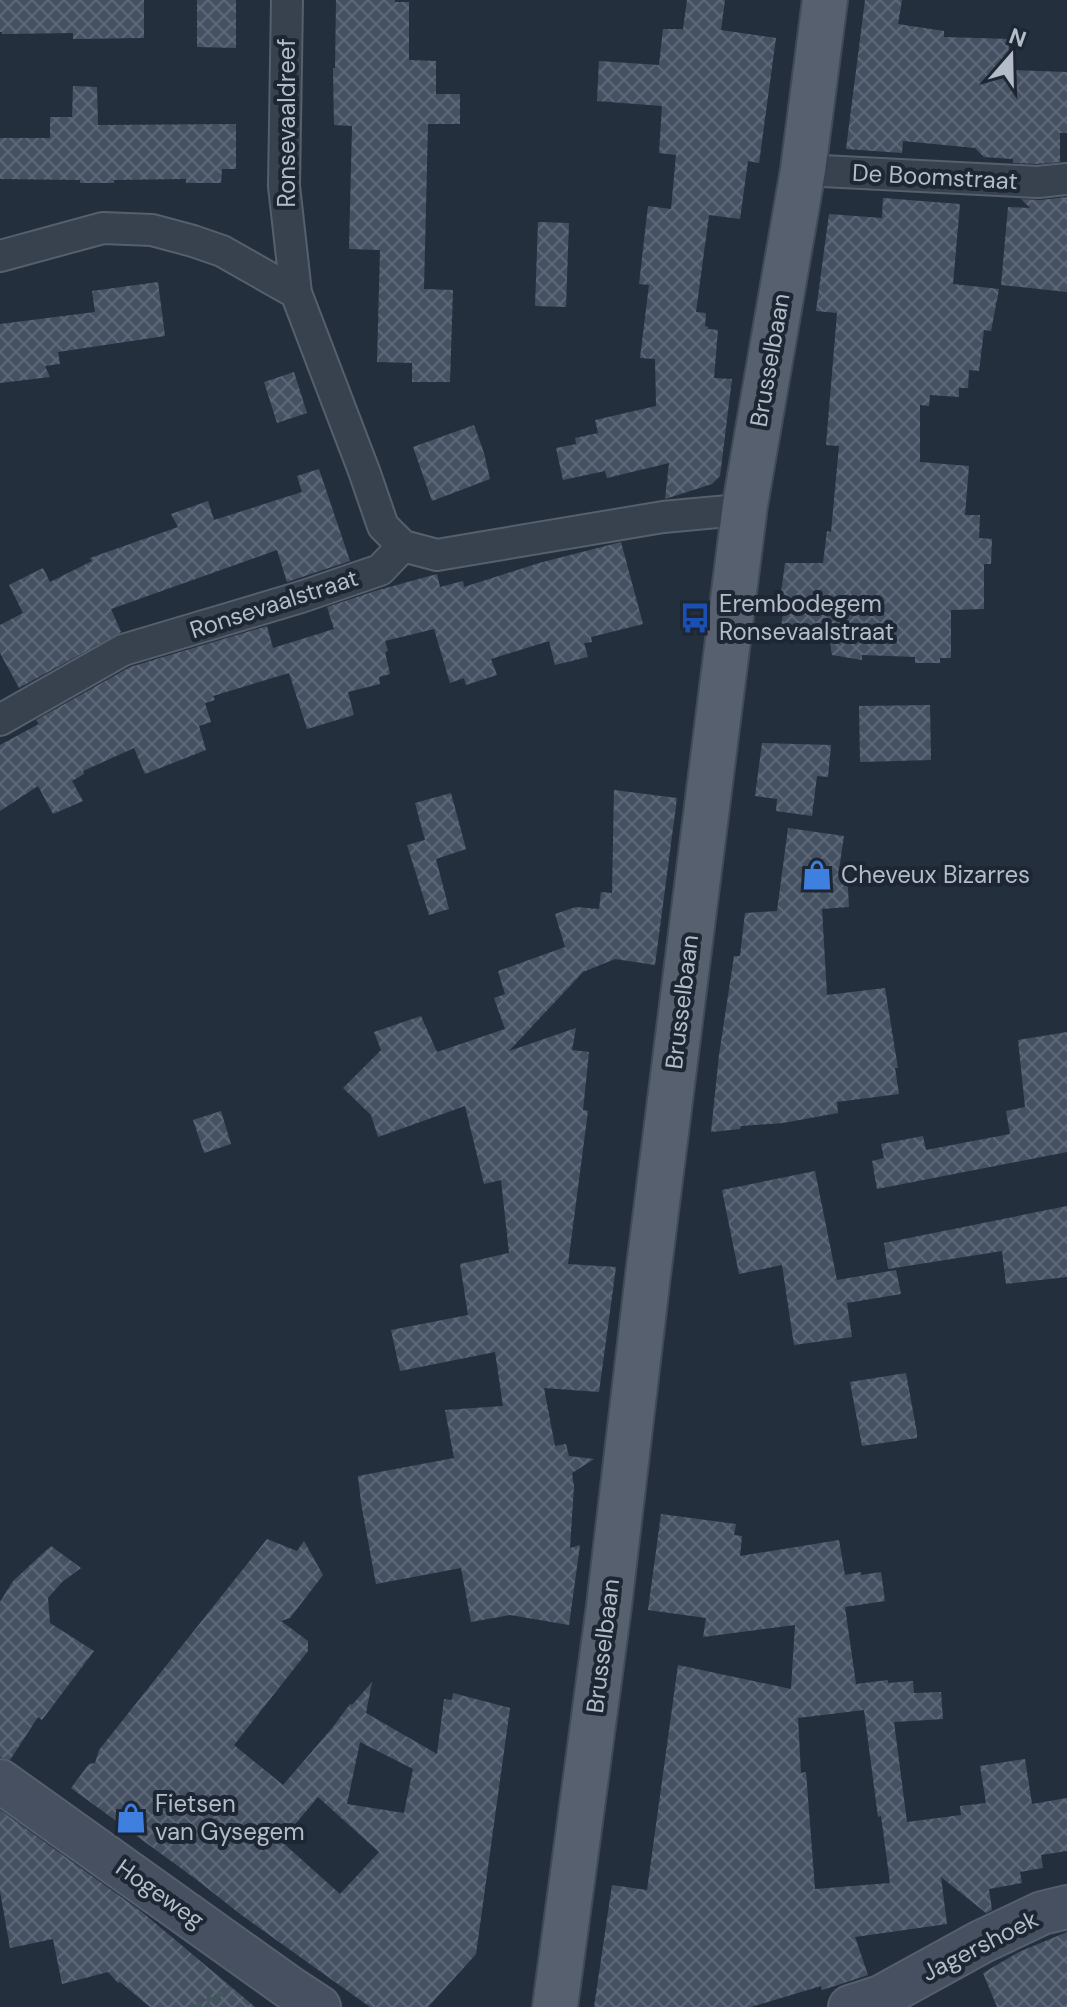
<svg xmlns="http://www.w3.org/2000/svg" width="1067" height="2007" font-family="'DM Sans',sans-serif">
	<style>
		.building { fill: url(#building-cross-hatch); fill-rule: evenodd }
		.lines { fill: none; stroke-linecap: round; stroke-linejoin: round }
		.street-casing { stroke: #565f6c; stroke-width: 34 }
		.secondary-casing { stroke: #565f6c; stroke-width: 46 }
		.primary-casing { stroke: #414a57; stroke-width: 48 }
		.path { stroke: #44595c; stroke-width: 5; stroke-dasharray: 6 6; stroke-linecap: butt }
		.street { stroke: #38414e; stroke-width: 30 }
		.secondary { stroke: #465061; stroke-width: 42 }
		.primary { stroke: #56606e; stroke-width: 44 }
		.labels { text-anchor: middle; stroke-width: 8; stroke-linejoin: round; paint-order: stroke }
		.street-label { font-size: 24px; fill: #b4bcc9; stroke: #1d2633 }
		.poi-label { font-size: 24px; fill: #b4bcc9; stroke: #1d2633; text-anchor: start }
	</style>
	<defs>
		<pattern id="building-cross-hatch" width="8" height="8" patternUnits="userSpaceOnUse" patternTransform="scale(2)"><rect width="8" height="8" fill="#455162"/><path d="M0 0l8 8M0 8l8-8" fill="none" stroke="#5d6877"/></pattern>
	</defs>
	<rect width="100%" height="100%" fill="#242f3e"/>
	<!-- building -->
	<path class="building" d="M 0,0 L 144,0 L 144,38 L 73,39 L 73,33 L 2,34 L 2,32 L 0,32 Z
		M 197,0 L 236,0 L 236,48 L 197,47 Z
		M 336,0 L 395,0 L 395,2 L 409,2 L 409,60 L 436,61 L 436,94 L 460,94 L 460,124 L 428,124 L 424,289 L 453,290 L 450,382 L 412,382 L 412,363 L 377,362 L 380,250 L 349,249 L 352,126 L 334,125 L 333,68 L 335,68 Z
		M 687,0 L 725,0 L 721,30 L 776,38 L 759,163 L 748,161 L 740,219 L 709,215 L 700,282 L 696,312 L 706,313 L 705,326 L 708,327 L 708,329 L 718,330 L 714,378 L 732,379 L 720,476 L 712,484 L 665,499 L 669,463 L 607,478 L 605,471 L 563,480 L 556,448 L 576,444 L 575,438 L 598,433 L 595,420 L 656,406 L 655,359 L 640,358 L 649,285 L 639,284 L 648,206 L 671,209 L 676,155 L 659,153 L 662,106 L 597,101 L 599,61 L 659,65 L 663,29 L 683,29 Z
		M 865,0 L 902,0 L 898,24 L 944,31 L 944,37 L 1009,39 L 1008,70 L 1067,72 L 1067,133 L 1060,133 L 1060,162 L 1038,164 L 1013,163 L 1013,159 L 984,157 L 975,148 L 903,141 L 902,153 L 846,149 Z
		M 73,86 L 97,87 L 98,125 L 236,124 L 236,169 L 222,169 L 221,183 L 186,183 L 186,179 L 114,180 L 114,183 L 80,183 L 80,180 L 0,179 L 0,138 L 50,138 L 50,117 L 72,117 Z
		M 1067,197 L 1067,292 L 1001,285 L 1008,207 L 1030,208 L 1021,199 L 1040,200 Z
		M 883,198 L 960,204 L 953,284 L 999,289 L 991,331 L 984,330 L 979,371 L 969,370 L 968,388 L 959,388 L 959,397 L 930,395 L 929,406 L 920,405 L 920,462 L 969,466 L 965,515 L 980,515 L 979,538 L 992,539 L 991,564 L 984,564 L 984,609 L 951,610 L 951,658 L 940,658 L 940,663 L 915,663 L 915,657 L 862,655 L 862,660 L 832,655 L 827,625 L 780,632 L 783,615 L 778,615 L 785,563 L 823,563 L 827,531 L 831,532 L 839,446 L 826,445 L 837,313 L 816,311 L 829,214 L 882,218 Z
		M 538,222 L 569,223 L 566,307 L 535,306 Z
		M 158,282 L 165,336 L 58,352 L 60,364 L 45,366 L 50,377 L 0,383 L 0,324 L 95,312 L 92,291 Z
		M 294,372 L 307,413 L 277,423 L 264,382 Z
		M 474,425 L 484,453 L 490,479 L 432,501 L 413,447 Z
		M 319,469 L 350,561 L 287,582 L 277,550 L 111,609 L 121,632 L 19,688 L 0,653 L 0,625 L 23,613 L 9,585 L 43,568 L 50,582 L 92,561 L 90,558 L 178,527 L 171,514 L 208,501 L 214,520 L 302,492 L 297,476 Z
		M 621,542 L 643,624 L 591,637 L 592,642 L 584,643 L 588,657 L 555,665 L 549,641 L 491,659 L 497,675 L 466,685 L 464,678 L 450,683 L 434,629 L 385,641 L 388,651 L 385,652 L 390,674 L 379,677 L 380,684 L 348,692 L 354,715 L 307,729 L 289,673 L 213,696 L 215,700 L 205,703 L 211,722 L 199,726 L 206,750 L 145,774 L 134,748 L 83,771 L 84,774 L 72,781 L 83,801 L 53,814 L 38,786 L 0,811 L 0,745 L 39,724 L 36,720 L 130,667 L 267,626 L 273,648 L 334,629 L 327,607 L 375,591 L 437,574 L 440,587 L 463,581 L 464,587 L 539,563 Z
		M 930,705 L 931,760 L 860,762 L 859,706 Z
		M 762,743 L 831,745 L 828,777 L 817,776 L 812,816 L 776,811 L 777,799 L 755,796 Z
		M 614,790 L 677,798 L 655,965 L 615,959 L 583,972 L 509,1051 L 576,1028 L 572,1050 L 589,1052 L 583,1110 L 588,1111 L 568,1264 L 616,1267 L 599,1392 L 544,1388 L 555,1446 L 566,1444 L 569,1456 L 594,1459 L 572,1473 L 574,1486 L 570,1548 L 580,1545 L 569,1625 L 510,1615 L 471,1622 L 461,1568 L 376,1584 L 361,1503 L 358,1476 L 454,1458 L 445,1410 L 503,1406 L 495,1352 L 400,1371 L 391,1330 L 468,1315 L 460,1264 L 509,1253 L 501,1180 L 484,1184 L 465,1106 L 378,1137 L 371,1115 L 343,1088 L 381,1050 L 374,1032 L 421,1016 L 437,1052 L 505,1029 L 494,998 L 505,994 L 498,971 L 565,947 L 555,914 L 576,907 L 599,909 L 601,892 L 612,893 Z
		M 451,793 L 466,849 L 436,859 L 449,909 L 429,915 L 407,845 L 425,840 L 415,803 Z
		M 788,828 L 844,836 L 839,869 L 847,870 L 849,907 L 822,909 L 827,995 L 885,988 L 898,1068 L 895,1068 L 899,1094 L 837,1102 L 838,1113 L 783,1123 L 741,1126 L 740,1129 L 711,1132 L 719,1055 L 734,956 L 740,956 L 745,913 L 777,911 Z
		M 1067,1032 L 1067,1152 L 877,1189 L 872,1161 L 884,1158 L 881,1144 L 923,1136 L 926,1150 L 1010,1134 L 1006,1111 L 1025,1107 L 1018,1040 Z
		M 221,1111 L 231,1144 L 204,1153 L 193,1120 Z
		M 815,1171 L 837,1280 L 896,1270 L 901,1294 L 847,1303 L 852,1337 L 794,1345 L 782,1265 L 739,1274 L 722,1190 Z
		M 1067,1206 L 1067,1277 L 1006,1284 L 1002,1251 L 888,1269 L 884,1243 Z
		M 906,1373 L 917,1433 L 917,1438 L 862,1446 L 850,1382 Z
		M 661,1514 L 736,1524 L 734,1535 L 742,1536 L 740,1556 L 839,1540 L 845,1575 L 861,1572 L 861,1575 L 881,1572 L 885,1601 L 845,1607 L 856,1684 L 888,1680 L 888,1683 L 913,1681 L 914,1693 L 941,1692 L 943,1719 L 894,1722 L 907,1822 L 961,1815 L 960,1806 L 986,1803 L 980,1766 L 1025,1759 L 1032,1804 L 1067,1798 L 1067,1851 L 1041,1855 L 1043,1868 L 1020,1872 L 1022,1883 L 989,1889 L 992,1910 L 986,1913 L 941,1877 L 947,1924 L 855,1937 L 868,1975 L 841,1984 L 822,1990 L 821,1986 L 751,2007 L 594,2007 L 612,1885 L 647,1890 L 678,1665 L 791,1689 L 795,1625 L 703,1637 L 706,1618 L 648,1610 ZM 864,1710 L 878,1817 L 881,1816 L 890,1883 L 815,1889 L 806,1772 L 801,1773 L 798,1718 Z
		M 267,1539 L 297,1551 L 304,1541 L 323,1575 L 290,1618 L 281,1621 L 308,1641 L 308,1651 L 234,1745 L 283,1785 L 333,1727 L 350,1704 L 352,1705 L 372,1682 L 366,1713 L 437,1754 L 444,1699 L 452,1700 L 453,1693 L 510,1708 L 476,1954 L 428,2007 L 370,2007 L 240,1914 L 197,1880 L 71,1788 L 89,1764 L 95,1763 L 99,1750 ZM 360,1742 L 413,1769 L 404,1813 L 347,1804 ZM 318,1797 L 379,1852 L 340,1894 L 281,1841 Z
		M 51,1546 L 81,1568 L 62,1582 L 48,1598 L 50,1623 L 94,1651 L 42,1720 L 38,1717 L 10,1760 L 0,1757 L 0,1602 L 13,1581 Z
		M 0,1810 L 142,1912 L 255,2007 L 150,2007 L 120,1982 L 118,1983 L 108,1972 L 62,1984 L 53,1939 L 10,1948 L 0,1891 Z
		M 1067,1932 L 1067,2007 L 997,2007 L 983,1973 L 1019,1952 Z"/>
	<g class="lines">
		<!-- street casing -->
		<g class="street-casing">
			<path id="street" d="M 287,0 L 284,186 L 296,293
				M 803,170 L 1038,182 L 1067,179
				M 0,256 L 103,228 L 152,230 L 193,241 L 222,251 L 296,293 L 364,471 L 383,526 L 403,546
				M 403,546 L 437,555 L 663,517 L 728,511 L 745,505
				M 0,720 L 123,650 L 301,597 L 380,570 L 403,546"/>
		</g>
		<!-- secondary casing -->
		<g class="secondary-casing">
			<path id="secondary" d="M 0,1781 L 290,1988 L 319,2007
				M 850,2007 L 881,1997 L 981,1942 L 1042,1913 L 1067,1907"/>
		</g>
		<!-- primary casing -->
		<g class="primary-casing">
			<path id="primary" d="M 555,2007 L 609,1606 L 648,1275 L 745,505 L 803,170 L 825,0"/>
		</g>
		<!-- path -->
		<path class="path" d="M 196,2007 L 230,1989"/>
		<!-- street -->
		<use href="#street" class="street"/>
		<!-- secondary -->
		<use href="#secondary" class="secondary"/>
		<!-- primary -->
		<use href="#primary" class="primary"/>
	</g>
	<!-- icons -->
	<defs>
		<g id="bus-bare" transform="scale(2.4)"><path d="M-5-6H5V4H4V6H2V4H-2V6H-4V4H-5ZM-3.5-4V0h7V-4ZM-3.5 1.2v1.5H-2V1.2ZM2 1.2v1.5H3.5V1.2Z" fill="#1a4fb4" stroke="#1d2633" stroke-width="2.5" paint-order="stroke"/></g>
		<g id="shop-bare" transform="scale(2.4)"><path d="M-5-2.5h2.3a2.7 3.5 0 0 1 5.4 0H5L5.5 6h-11ZM-1.5-2.5h3a1.5 2.3 0 0 0-3 0Z" fill="#3f7fe0" stroke="#1d2633" stroke-width="2.5" paint-order="stroke"/></g>
	</defs>
	<g fill-rule="evenodd">
		<use href="#bus-bare" x="695" y="618"/>
		<use href="#shop-bare" x="817" y="875"/>
		<use href="#shop-bare" x="131" y="1818"/>
	</g>
	<g class="labels">
		<!-- street labels -->
		<g class="street-label">
			<text transform="translate(287 123) rotate(-90)" y="8">Ronsevaaldreef</text>
			<text transform="translate(935 177) rotate(3)" y="8">De Boomstraat</text>
			<text transform="translate(770 360) rotate(-80)" y="8">Brusselbaan</text>
			<text transform="translate(274 604) rotate(-18)" y="8">Ronsevaalstraat</text>
			<text transform="translate(682 1002) rotate(-83)" y="8">Brusselbaan</text>
			<text transform="translate(603 1646) rotate(-83)" y="8">Brusselbaan</text>
			<text transform="translate(160 1894) rotate(35)" y="8">Hogeweg</text>
			<text transform="translate(980 1946) rotate(-27)" y="8">Jagershoek</text>
		</g>
		<!-- poi labels -->
		<g class="poi-label">
			<text x="719" y="612">Erembodegem<tspan x="719" dy="28">Ronsevaalstraat</tspan></text>
			<text x="841" y="883">Cheveux Bizarres</text>
			<text x="155" y="1812">Fietsen<tspan x="155" dy="28">van Gysegem</tspan></text>
		</g>
	</g>
	<!-- north arrow -->
	<g transform="translate(1011 56) rotate(20)" stroke="#1d2633" stroke-width="6" paint-order="stroke">
	<path d="M0-6L14 30L0 20L-14 30Z" fill="#b4bcc9"/>
	<text y="-12" font-size="22" font-weight="bold" text-anchor="middle" fill="#b4bcc9">N</text>
	</g>
</svg>
